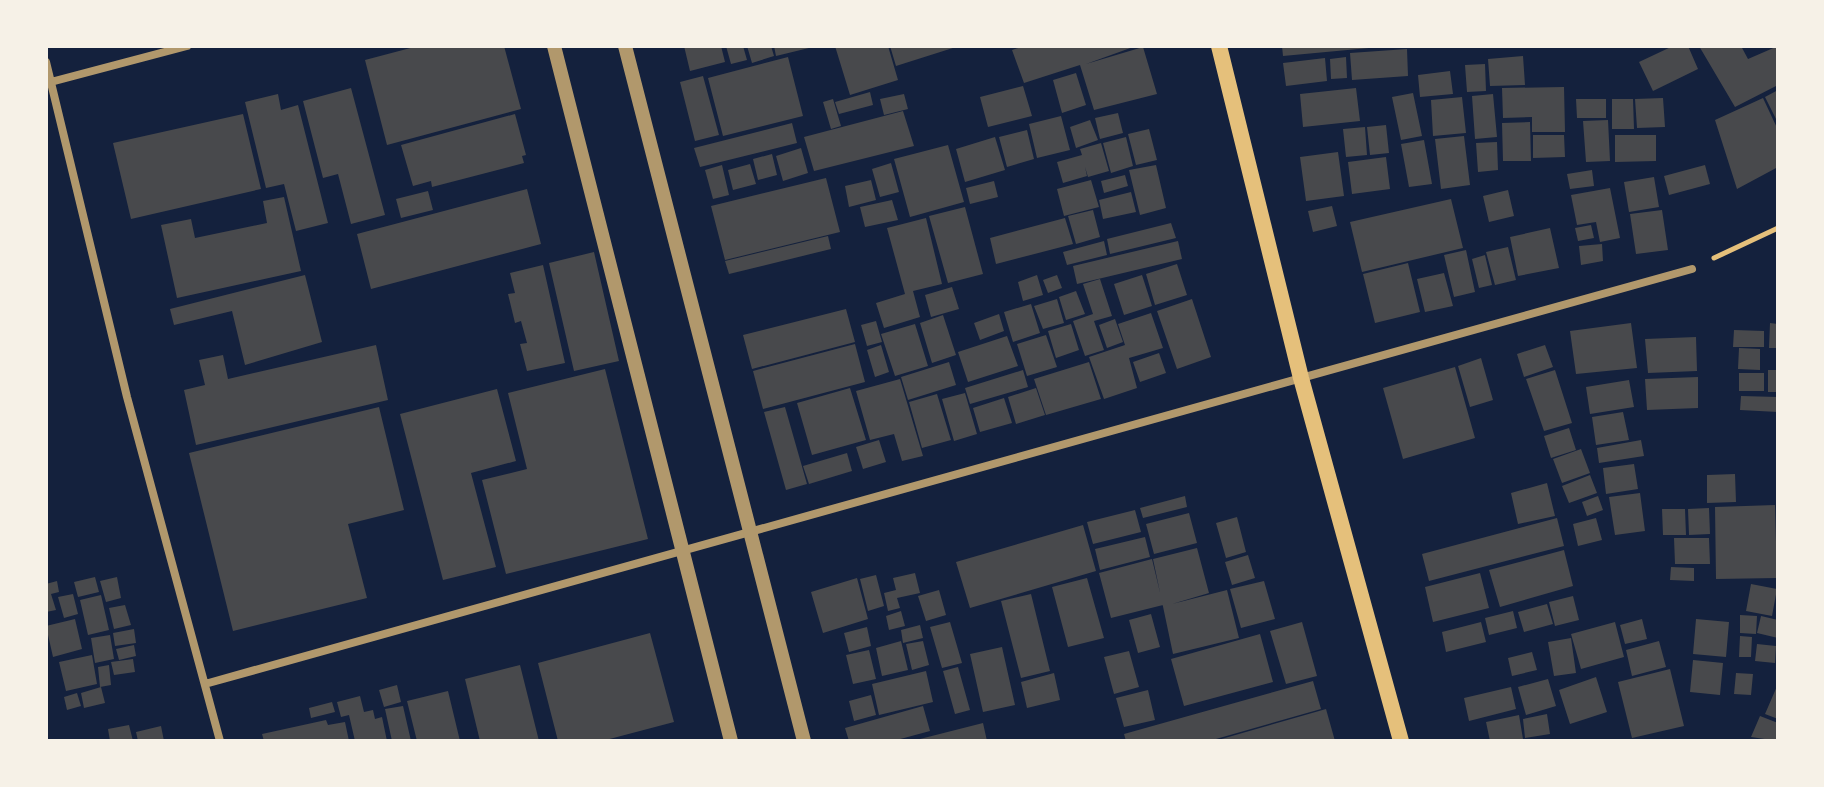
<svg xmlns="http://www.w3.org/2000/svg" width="1824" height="787" font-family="Ubuntu,sans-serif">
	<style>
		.building { fill: #48494c }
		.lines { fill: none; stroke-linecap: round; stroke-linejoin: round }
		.path { stroke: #e5c07b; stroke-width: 5 }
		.minor { stroke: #b1986c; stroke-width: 8 }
		.tertiary { stroke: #b1986c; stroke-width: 14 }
		.secondary { stroke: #e5c07b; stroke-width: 16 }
	</style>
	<rect width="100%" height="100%" fill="#14213d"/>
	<!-- building -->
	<path class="building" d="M 418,46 L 504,46 L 521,109 L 387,145 L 365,60 Z
		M 684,46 L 721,46 L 725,62 L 690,71 Z
		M 726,46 L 743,46 L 747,60 L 731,64 Z
		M 747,46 L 771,46 L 774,56 L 752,63 Z
		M 774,46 L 812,46 L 813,47 L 776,56 Z
		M 835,46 L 888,46 L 898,80 L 850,95 Z
		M 890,46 L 956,46 L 956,47 L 896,66 Z
		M 1024,46 L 1136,46 L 1086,64 L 1143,47 L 1157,94 L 1094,110 L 1080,65 L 1024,83 L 1012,50 Z
		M 1282,46 L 1369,46 L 1369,48 L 1283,56 Z
		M 1673,46 L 1688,46 L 1698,69 L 1653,91 L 1639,62 Z
		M 1699,46 L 1741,46 L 1748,59 L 1778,46 L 1778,85 L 1735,107 Z
		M 1407,49 L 1408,76 L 1352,80 L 1350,53 Z
		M 1523,56 L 1525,85 L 1490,86 L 1488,59 Z
		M 788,57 L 803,116 L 723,136 L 708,78 Z
		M 1346,57 L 1347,78 L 1331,79 L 1330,59 Z
		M 1325,58 L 1327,81 L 1286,86 L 1283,63 Z
		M 1485,64 L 1486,91 L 1467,92 L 1465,65 Z
		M 1450,71 L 1453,94 L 1420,97 L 1418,75 Z
		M 1076,73 L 1086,105 L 1062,113 L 1053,80 Z
		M 703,76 L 719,135 L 695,141 L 680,82 Z
		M 1023,86 L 1032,116 L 988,127 L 980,97 Z
		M 1564,87 L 1565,132 L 1532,132 L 1532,117 L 1503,118 L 1502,88 Z
		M 351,88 L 385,215 L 351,224 L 338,174 L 323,178 L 303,101 Z
		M 1356,88 L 1360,121 L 1303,127 L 1300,94 Z
		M 1778,90 L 1778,123 L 1765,97 Z
		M 870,92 L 873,105 L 839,114 L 835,102 Z
		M 1413,93 L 1422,136 L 1401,140 L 1392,97 Z
		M 278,94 L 281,110 L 298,105 L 328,223 L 296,231 L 284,184 L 266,188 L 245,102 Z
		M 904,94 L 908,109 L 884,115 L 880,99 Z
		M 1493,94 L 1497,137 L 1475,139 L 1472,96 Z
		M 1462,97 L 1466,133 L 1433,136 L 1431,100 Z
		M 1663,98 L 1665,127 L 1637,128 L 1635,99 Z
		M 1763,98 L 1778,130 L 1778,167 L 1737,189 L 1715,120 Z
		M 833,99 L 841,126 L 831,129 L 823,102 Z
		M 1576,99 L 1606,99 L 1606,118 L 1577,118 Z
		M 1612,99 L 1633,99 L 1634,129 L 1612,129 Z
		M 903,111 L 914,146 L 814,171 L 804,137 Z
		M 1118,113 L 1123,133 L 1100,139 L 1095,118 Z
		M 243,114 L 261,189 L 131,219 L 113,143 Z
		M 515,114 L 526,155 L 522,156 L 524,163 L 432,187 L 431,181 L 413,186 L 401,145 Z
		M 1061,116 L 1070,150 L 1037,158 L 1029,124 Z
		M 1090,120 L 1098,140 L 1076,148 L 1070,127 Z
		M 1608,120 L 1610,161 L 1586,162 L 1583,121 Z
		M 1530,122 L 1531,161 L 1503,161 L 1502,123 Z
		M 792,123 L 797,143 L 700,167 L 694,148 Z
		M 1386,125 L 1389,153 L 1370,155 L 1367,127 Z
		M 1365,127 L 1367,155 L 1346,157 L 1343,129 Z
		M 1149,129 L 1157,160 L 1136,165 L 1128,134 Z
		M 1027,130 L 1034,159 L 1007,167 L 999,137 Z
		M 1533,135 L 1564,135 L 1565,157 L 1533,158 Z
		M 1615,135 L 1656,135 L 1656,161 L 1615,162 Z
		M 1464,136 L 1470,185 L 1441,189 L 1435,139 Z
		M 995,137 L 1005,170 L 965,182 L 956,149 Z
		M 1126,137 L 1133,166 L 1111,173 L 1103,143 Z
		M 1424,140 L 1432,184 L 1409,187 L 1401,144 Z
		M 1497,142 L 1498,170 L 1478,172 L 1476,143 Z
		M 1101,143 L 1109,171 L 1088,177 L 1085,167 L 1087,176 L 1063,183 L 1057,162 L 1082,155 L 1080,149 Z
		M 948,145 L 964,202 L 910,217 L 894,159 Z
		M 801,148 L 808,173 L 783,181 L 776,156 Z
		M 1338,152 L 1344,196 L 1306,201 L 1300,157 Z
		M 772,154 L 777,175 L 758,180 L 753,159 Z
		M 1386,157 L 1390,189 L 1352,194 L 1348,162 Z
		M 891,163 L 899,192 L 880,197 L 872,169 Z
		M 750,164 L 756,184 L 733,190 L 728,170 Z
		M 722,165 L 729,195 L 713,199 L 705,170 Z
		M 1156,165 L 1166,208 L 1140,215 L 1129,170 Z
		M 1705,165 L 1710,184 L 1669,195 L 1664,176 Z
		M 1592,170 L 1594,186 L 1570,189 L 1567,174 Z
		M 1125,175 L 1128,186 L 1104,193 L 1101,181 Z
		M 1654,177 L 1659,207 L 1629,212 L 1624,182 Z
		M 826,178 L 840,232 L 725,260 L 711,206 Z
		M 871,180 L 876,200 L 849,207 L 845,186 Z
		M 1091,180 L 1099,207 L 1064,216 L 1057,189 Z
		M 994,181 L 998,197 L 970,204 L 966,188 Z
		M 1610,188 L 1620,238 L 1600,242 L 1596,222 L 1577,225 L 1571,195 Z
		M 527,189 L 541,244 L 371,289 L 357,234 Z
		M 1508,190 L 1514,216 L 1489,222 L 1483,196 Z
		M 428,191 L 433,210 L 401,218 L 396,199 Z
		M 1131,192 L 1136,212 L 1103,219 L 1099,200 Z
		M 284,197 L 301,271 L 177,298 L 161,225 L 191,219 L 195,238 L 267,223 L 263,201 Z
		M 1451,199 L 1463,248 L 1362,272 L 1350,222 Z
		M 892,200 L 898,220 L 865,227 L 860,207 Z
		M 1332,206 L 1337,226 L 1313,232 L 1308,211 Z
		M 965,207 L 983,274 L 948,283 L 929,216 Z
		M 1093,210 L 1100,237 L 1076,244 L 1068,216 Z
		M 1662,210 L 1668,250 L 1636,254 L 1630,214 Z
		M 926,218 L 942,284 L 913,291 L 920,317 L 884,328 L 876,303 L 905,294 L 887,228 Z
		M 1065,218 L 1073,244 L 996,264 L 990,238 Z
		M 1171,223 L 1176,238 L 1110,254 L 1107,239 Z
		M 1591,225 L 1594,238 L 1578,241 L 1575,228 Z
		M 1550,228 L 1559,268 L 1518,276 L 1510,237 Z
		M 828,236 L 831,249 L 729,274 L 725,261 Z
		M 1104,241 L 1107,255 L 1067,265 L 1063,252 Z
		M 1178,241 L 1182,259 L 1077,284 L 1073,266 Z
		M 1602,244 L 1603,261 L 1581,265 L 1579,246 Z
		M 1508,247 L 1516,280 L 1495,285 L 1486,252 Z
		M 1466,250 L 1475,292 L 1454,297 L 1444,255 Z
		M 594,252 L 619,361 L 574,371 L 549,263 Z
		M 1485,255 L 1492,285 L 1479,288 L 1472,259 Z
		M 1408,263 L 1420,312 L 1375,323 L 1363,274 Z
		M 1177,264 L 1187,295 L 1155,305 L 1146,274 Z
		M 543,265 L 565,363 L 527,371 L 520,344 L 527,343 L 521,321 L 515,323 L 508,294 L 515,293 L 510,273 Z
		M 1444,273 L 1453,306 L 1425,312 L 1417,279 Z
		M 305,275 L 322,342 L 245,365 L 232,311 L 174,325 L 170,309 Z
		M 1037,275 L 1043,295 L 1023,301 L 1018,282 Z
		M 1057,275 L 1062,288 L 1048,293 L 1043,280 Z
		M 1142,275 L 1152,306 L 1124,315 L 1114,284 Z
		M 1100,279 L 1112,316 L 1094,321 L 1104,350 L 1085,356 L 1073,321 L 1093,314 L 1083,284 Z
		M 952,287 L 959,309 L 931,317 L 925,295 Z
		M 1076,291 L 1085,314 L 1066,320 L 1059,297 Z
		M 1057,299 L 1064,323 L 1043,329 L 1034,306 Z
		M 1192,299 L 1211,357 L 1177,369 L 1157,311 Z
		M 1031,304 L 1040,333 L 1013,342 L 1004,312 Z
		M 846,309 L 855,342 L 752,369 L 743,335 Z
		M 1151,313 L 1163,348 L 1129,358 L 1137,388 L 1104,399 L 1089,357 L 1125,345 L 1118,324 Z
		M 999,314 L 1004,331 L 980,340 L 974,323 Z
		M 943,315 L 956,355 L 932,363 L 920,323 Z
		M 1115,319 L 1123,342 L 1107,348 L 1099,325 Z
		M 876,321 L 882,342 L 867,346 L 861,325 Z
		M 1631,323 L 1637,368 L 1576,374 L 1570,331 Z
		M 1770,323 L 1778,324 L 1778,348 L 1769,348 Z
		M 915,324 L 928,366 L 895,376 L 881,334 Z
		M 1071,324 L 1079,350 L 1056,358 L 1048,331 Z
		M 1734,330 L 1764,331 L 1764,347 L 1733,347 Z
		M 1046,335 L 1057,367 L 1027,376 L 1017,344 Z
		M 1007,336 L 1018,366 L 968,382 L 958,352 Z
		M 1696,337 L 1697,371 L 1648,373 L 1645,339 Z
		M 855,344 L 865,382 L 763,409 L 753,371 Z
		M 376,345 L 388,400 L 196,445 L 184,390 L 205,385 L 199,360 L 223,355 L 228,379 Z
		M 881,345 L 889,372 L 875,377 L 867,350 Z
		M 1545,345 L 1553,367 L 1524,377 L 1517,354 Z
		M 1739,348 L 1760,349 L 1760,370 L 1738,369 Z
		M 1159,353 L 1166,373 L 1140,382 L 1133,362 Z
		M 1481,358 L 1493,400 L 1470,407 L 1458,366 Z
		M 949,362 L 956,385 L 908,400 L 901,377 Z
		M 1089,362 L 1101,399 L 1046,415 L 1034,379 Z
		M 1455,367 L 1475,438 L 1403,459 L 1383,388 Z
		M 605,369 L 648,539 L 506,574 L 482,480 L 527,469 L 508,393 Z
		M 1023,370 L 1028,387 L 970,404 L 965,388 Z
		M 1555,370 L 1572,423 L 1544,431 L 1526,379 Z
		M 1768,370 L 1778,370 L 1778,392 L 1768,392 Z
		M 1739,373 L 1764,373 L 1764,391 L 1739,391 Z
		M 1698,377 L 1698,408 L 1647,410 L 1645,379 Z
		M 900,379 L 923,456 L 902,461 L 894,434 L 870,440 L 856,391 Z
		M 1629,380 L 1634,407 L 1590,414 L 1586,387 Z
		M 850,388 L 866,440 L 812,455 L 797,403 Z
		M 1036,388 L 1045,415 L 1016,424 L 1008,397 Z
		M 497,389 L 516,461 L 471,473 L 496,567 L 443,580 L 400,414 Z
		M 965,393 L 977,434 L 954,441 L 942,399 Z
		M 937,394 L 951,440 L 922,448 L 909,402 Z
		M 1741,396 L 1778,397 L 1778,412 L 1740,410 Z
		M 1004,398 L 1012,423 L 980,432 L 973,408 Z
		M 379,407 L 404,510 L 348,524 L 367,598 L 233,631 L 189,453 Z
		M 785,407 L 807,484 L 786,490 L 764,412 Z
		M 1623,412 L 1629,440 L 1596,445 L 1592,417 Z
		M 1569,428 L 1576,450 L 1551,458 L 1544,436 Z
		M 879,440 L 886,462 L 863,469 L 856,447 Z
		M 1641,440 L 1644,456 L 1599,463 L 1597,448 Z
		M 1581,449 L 1590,473 L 1562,483 L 1553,459 Z
		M 847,453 L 852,471 L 809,484 L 803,466 Z
		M 1634,464 L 1638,489 L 1606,494 L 1603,468 Z
		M 1735,474 L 1736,502 L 1707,503 L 1707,475 Z
		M 1590,475 L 1597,493 L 1569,503 L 1562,486 Z
		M 1547,483 L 1555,516 L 1518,524 L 1511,493 Z
		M 1640,493 L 1645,531 L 1615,535 L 1609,497 Z
		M 1185,496 L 1187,507 L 1143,518 L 1140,508 Z
		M 1598,496 L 1603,510 L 1587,516 L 1582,502 Z
		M 1775,505 L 1777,578 L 1716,579 L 1715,507 Z
		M 1709,508 L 1710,534 L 1689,535 L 1688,509 Z
		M 1662,509 L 1685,509 L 1686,535 L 1663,535 Z
		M 1135,510 L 1141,532 L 1093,544 L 1087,522 Z
		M 1189,513 L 1197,543 L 1154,554 L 1146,524 Z
		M 1237,517 L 1246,552 L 1226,558 L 1216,523 Z
		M 1557,518 L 1564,546 L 1429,581 L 1422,554 Z
		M 1596,518 L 1602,540 L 1578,546 L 1573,524 Z
		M 1083,525 L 1096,571 L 970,608 L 956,562 Z
		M 1145,537 L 1150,557 L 1100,570 L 1095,549 Z
		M 1674,538 L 1709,538 L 1710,564 L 1675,564 Z
		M 1197,548 L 1209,593 L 1172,604 L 1227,590 L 1239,638 L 1173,654 L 1153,559 Z
		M 1564,550 L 1573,586 L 1500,607 L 1489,570 Z
		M 1248,555 L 1255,578 L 1232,585 L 1225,562 Z
		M 1152,559 L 1163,605 L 1111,618 L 1099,573 Z
		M 1671,567 L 1694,568 L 1694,581 L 1670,580 Z
		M 915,573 L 920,593 L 897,598 L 900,608 L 888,611 L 884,593 L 896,590 L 893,578 Z
		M 1480,573 L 1489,608 L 1433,622 L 1425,587 Z
		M 876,575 L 884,606 L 868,611 L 860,579 Z
		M 95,577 L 99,592 L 78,597 L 74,582 Z
		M 117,577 L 121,598 L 106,602 L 100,581 Z
		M 857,578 L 868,619 L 823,633 L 811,592 Z
		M 1087,578 L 1104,638 L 1068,647 L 1052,587 Z
		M 57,581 L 59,592 L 51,594 L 56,610 L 46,612 L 46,584 Z
		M 1264,581 L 1275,619 L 1241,628 L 1230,589 Z
		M 1751,584 L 1777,589 L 1772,616 L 1746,611 Z
		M 939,590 L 946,615 L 926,621 L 918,596 Z
		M 73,594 L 78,614 L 64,618 L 58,597 Z
		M 1031,594 L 1050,671 L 1021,678 L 1001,601 Z
		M 101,595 L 109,630 L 88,635 L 80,600 Z
		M 1573,596 L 1579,620 L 1555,626 L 1549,602 Z
		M 1547,604 L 1553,624 L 1524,632 L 1518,612 Z
		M 125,605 L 131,625 L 114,629 L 109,608 Z
		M 901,611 L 905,626 L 889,630 L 886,616 Z
		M 1513,611 L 1517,628 L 1489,635 L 1485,618 Z
		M 1151,614 L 1160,647 L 1138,653 L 1129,620 Z
		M 1740,615 L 1757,616 L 1756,634 L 1740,633 Z
		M 1761,616 L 1778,620 L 1778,638 L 1757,633 Z
		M 75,619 L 82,649 L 53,657 L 46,626 Z
		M 1642,619 L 1647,639 L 1625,644 L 1620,625 Z
		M 1696,619 L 1729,622 L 1726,657 L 1693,654 Z
		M 950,622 L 962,663 L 942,668 L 930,627 Z
		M 1302,622 L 1317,676 L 1286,684 L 1270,631 Z
		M 1481,622 L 1486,642 L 1446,652 L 1442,632 Z
		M 1615,622 L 1624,657 L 1581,669 L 1571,634 Z
		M 920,625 L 923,638 L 903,643 L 901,630 Z
		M 867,627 L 871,646 L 849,652 L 844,633 Z
		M 134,629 L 136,643 L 115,646 L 113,633 Z
		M 650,633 L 674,722 L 602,741 L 558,741 L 538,663 Z
		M 1260,634 L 1273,682 L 1184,706 L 1171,659 Z
		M 110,635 L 114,659 L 95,663 L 91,638 Z
		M 1740,636 L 1752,637 L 1751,657 L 1739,657 Z
		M 1571,638 L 1576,673 L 1554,676 L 1548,642 Z
		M 901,641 L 908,670 L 882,676 L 876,648 Z
		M 923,641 L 929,665 L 912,670 L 906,644 Z
		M 1659,641 L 1666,667 L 1632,676 L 1626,650 Z
		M 1757,644 L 1776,646 L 1775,663 L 1755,661 Z
		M 134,645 L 136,656 L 119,660 L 116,649 Z
		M 1002,647 L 1015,705 L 983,712 L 970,654 Z
		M 869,650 L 876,679 L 853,684 L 846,655 Z
		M 1129,651 L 1139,687 L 1114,694 L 1104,657 Z
		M 1532,652 L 1537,670 L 1512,676 L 1508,658 Z
		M 92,655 L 97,684 L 66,691 L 59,662 Z
		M 133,659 L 135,672 L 114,675 L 111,662 Z
		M 1693,660 L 1723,663 L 1720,695 L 1690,692 Z
		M 109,665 L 111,685 L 100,687 L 98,667 Z
		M 520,665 L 539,741 L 480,741 L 465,679 Z
		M 958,667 L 970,710 L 955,714 L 943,671 Z
		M 1670,669 L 1684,726 L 1632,738 L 1618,682 Z
		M 926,671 L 933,702 L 879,715 L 872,684 Z
		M 1054,673 L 1060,700 L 1027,708 L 1021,682 Z
		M 1736,673 L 1753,674 L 1751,695 L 1734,694 Z
		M 1596,677 L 1607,712 L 1570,724 L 1559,690 Z
		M 1548,679 L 1556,706 L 1526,715 L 1518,687 Z
		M 1313,681 L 1321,709 L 1209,741 L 1126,741 L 1124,734 Z
		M 1778,684 L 1778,719 L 1765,714 Z
		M 397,685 L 401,702 L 384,707 L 379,690 Z
		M 101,687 L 105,703 L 84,708 L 81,693 Z
		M 1511,687 L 1516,709 L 1469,721 L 1464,698 Z
		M 1148,690 L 1155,720 L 1124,727 L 1116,698 Z
		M 448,691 L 460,741 L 417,741 L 407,701 Z
		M 77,693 L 81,706 L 67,710 L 64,697 Z
		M 871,695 L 876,715 L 854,721 L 849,701 Z
		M 360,696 L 364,712 L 373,710 L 375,719 L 382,717 L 387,741 L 355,741 L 349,715 L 341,717 L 337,702 Z
		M 332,702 L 335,712 L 311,718 L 309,708 Z
		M 403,706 L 411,741 L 392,741 L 385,709 Z
		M 923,706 L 930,731 L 893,741 L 849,741 L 845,728 Z
		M 1326,709 L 1335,741 L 1218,741 L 1218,740 Z
		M 1547,714 L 1550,734 L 1525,738 L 1523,719 Z
		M 1519,715 L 1523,739 L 1490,741 L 1486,722 Z
		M 1760,716 L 1778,723 L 1778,741 L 1751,737 Z
		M 326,720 L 328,725 L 345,722 L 349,741 L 264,741 L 262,734 Z
		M 983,723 L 987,741 L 916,741 L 916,740 Z
		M 129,725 L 133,741 L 110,741 L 108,729 Z
		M 161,726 L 164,741 L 138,741 L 136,732 Z"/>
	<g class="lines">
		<!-- path -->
		<path class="path" d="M 1714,258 L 1778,228"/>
		<!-- minor -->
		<path class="minor" d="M 46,62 L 127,397 L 220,741
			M 47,83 L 187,46
			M 205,684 L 1692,269"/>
		<!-- tertiary -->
		<path class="tertiary" d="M 554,46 L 731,741
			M 625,46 L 804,741"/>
		<!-- secondary -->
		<path class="secondary" d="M 1219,46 L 1301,378 L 1401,741"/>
	</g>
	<!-- border -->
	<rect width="1824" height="787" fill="none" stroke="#f6f1e7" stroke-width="96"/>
</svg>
